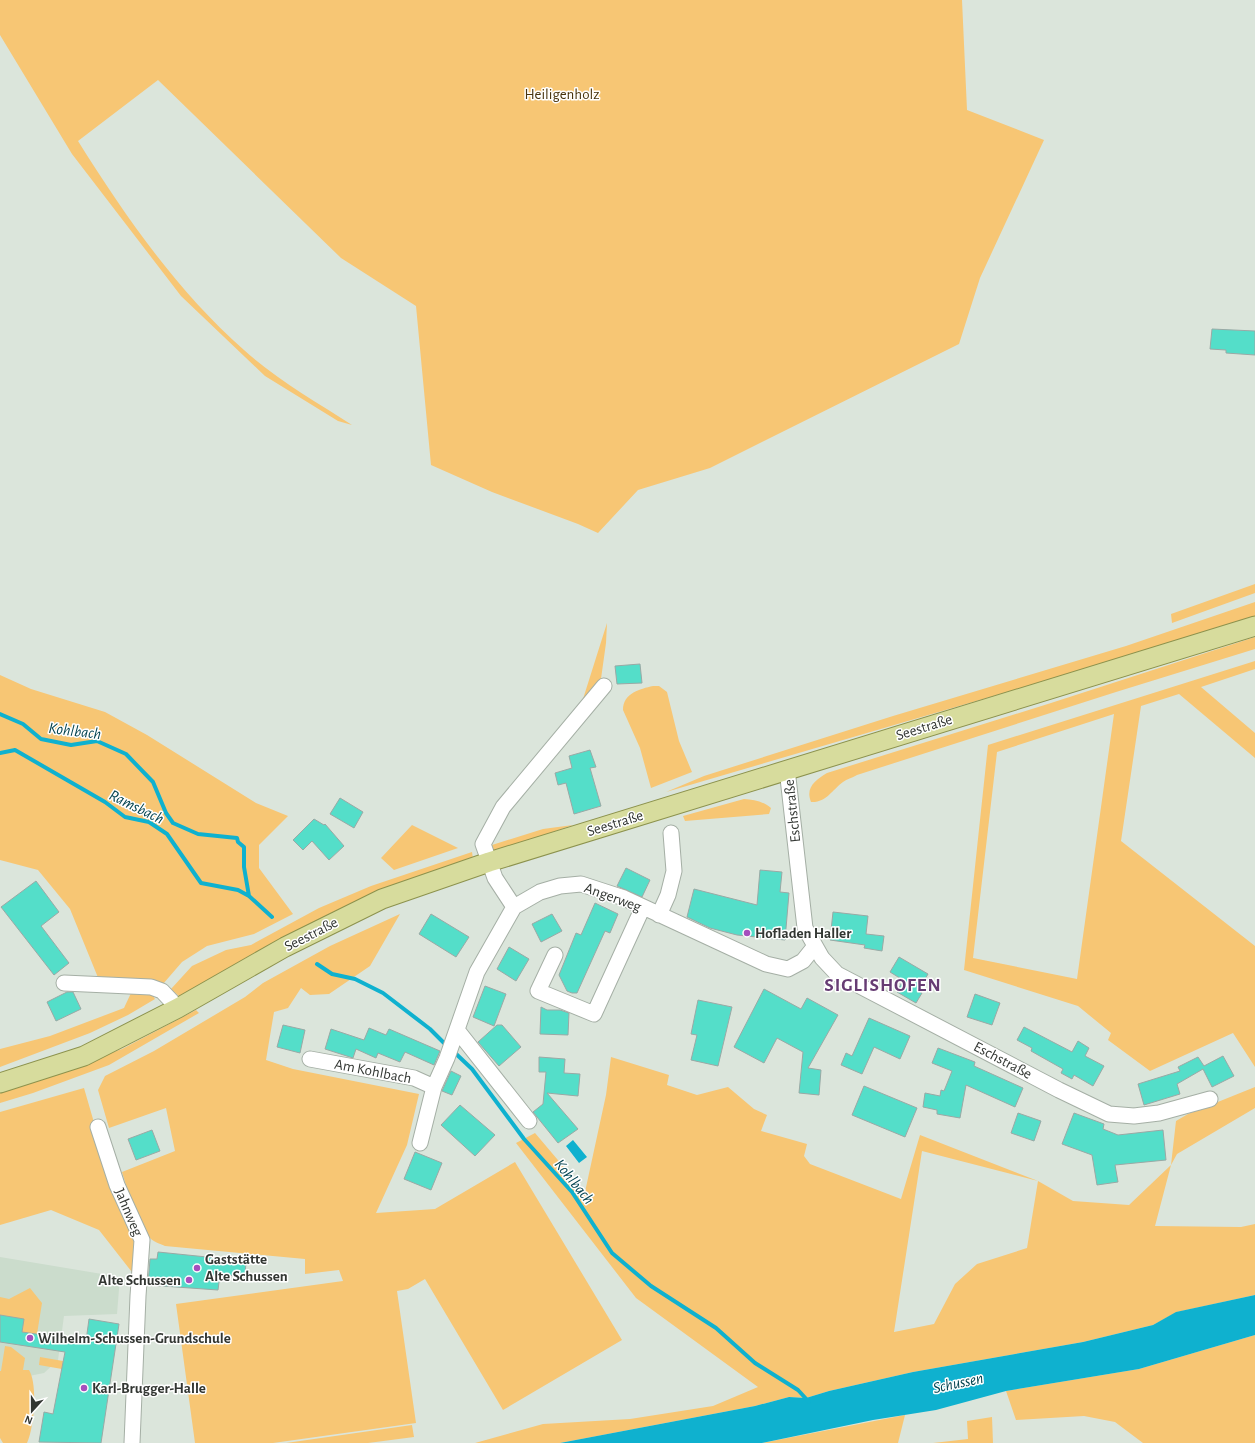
<svg xmlns="http://www.w3.org/2000/svg" width="1255" height="1443" font-family="'Alegreya Sans',sans-serif">
	<style>
		.built { fill: #cbdccc }
		.green { fill: #f7c674; fill-rule: evenodd }
		.water { fill: #0fb1cf }
		.lines { fill: none; stroke-linecap: round; stroke-linejoin: round }
		.stream { stroke: #0fb1cf; stroke-width: 4 }
		.building { fill: #54dec9; stroke: #9aa9a5 }
		.minor-casing { stroke: #a5afa5; stroke-width: 17 }
		.major-casing { stroke: #8c924d; stroke-width: 21 }
		.minor { stroke: #fff; stroke-width: 15 }
		.major { stroke: #d7dc9d; stroke-width: 19 }
		.poi-dot { fill: #a54fbd; stroke: #fff; stroke-width: 1.5 }
		.labels { text-anchor: middle; stroke-width: 3; stroke-linejoin: round; paint-order: stroke }
		.park-label { font-size: 15px; fill: #48330c; stroke: #fff }
		.street-label { font-size: 15px; fill: #323632; stroke: #fff }
		.poi-label { font-size: 15px; font-weight: bold; fill: #323632; stroke: #fff; text-anchor: start }
		.water-label { font-size: 16px; font-style: italic; fill: #044450; stroke: #fff }
		.district-label { font-size: 19px; font-weight: bold; letter-spacing: 1px; fill: #663c73; stroke: #fff }
	</style>
	<rect width="100%" height="100%" fill="#dbe5db"/>
	<!-- built -->
	<path class="built" d="M 0,1257 L 120,1277 L 117,1314 L 64,1316 L 58,1360 L 44,1373 L 29,1376 L 0,1371 Z"/>
	<!-- green -->
	<path class="green" d="M 0,0 L 962,0 L 967,110 L 1044,140 L 980,278 L 959,344 L 710,468 L 638,490 L 598,533 L 578,524 L 492,492 L 431,465 L 416,306 L 341,258 L 158,80 L 78,141 C 125,216 177,291 244,350 C 276,379 315,401 352,425 L 338,421 L 265,376 L 181,296 L 72,154 L 0,35 Z
		M 1255,584 L 1255,593 L 1172,623 L 1171,614 Z
		M 1255,602 L 1255,617 L 1150,650 L 666,792 L 704,776 L 893,716 L 1126,646 Z
		M 607,623 L 606,643 L 600,686 L 577,718 Z
		M 1255,637 L 1255,649 L 1116,692 L 857,775 C 852,778 847,779 843,782 C 832,790 826,803 811,802 C 805,787 816,780 827,773 L 1051,703 Z
		M 1255,661 L 1255,669 L 1201,687 L 1255,733 L 1255,758 L 1179,694 L 1141,706 L 1121,841 L 1255,946 L 1255,1067 L 1233,1033 L 1150,1071 L 1108,1040 L 1111,1033 L 1078,1006 L 964,970 L 988,745 ZM 1114,714 L 1077,979 L 973,958 L 997,752 Z
		M 0,675 L 31,689 L 105,712 L 147,735 L 256,803 L 288,816 L 259,845 L 259,868 L 293,914 L 254,934 L 207,946 L 182,962 L 163,984 L 99,980 L 70,909 L 38,870 L 0,860 Z
		M 653,686 L 659,686 L 667,692 L 679,741 L 692,772 L 651,788 L 640,748 L 623,710 C 623,693 640,689 653,686 Z
		M 744,799 C 754,800 763,801 771,808 L 769,814 L 685,821 L 683,816 Z
		M 412,825 L 458,848 L 394,870 L 381,858 Z
		M 573,825 L 494,852 L 492,845 L 543,829 Z
		M 472,852 L 473,859 L 180,997 L 171,989 L 192,966 L 226,950 L 251,945 L 319,908 L 371,886 Z
		M 400,914 L 370,966 L 329,994 L 310,995 L 301,988 L 288,1008 L 274,1012 L 266,1060 L 293,1069 L 419,1094 L 407,1145 L 376,1213 L 435,1209 L 515,1162 L 622,1340 L 503,1410 L 425,1279 L 408,1289 L 397,1291 L 416,1423 L 273,1443 L 195,1443 L 176,1304 L 343,1281 L 339,1270 L 305,1274 L 305,1259 L 165,1246 C 161,1244 154,1242 151,1239 C 138,1228 127,1188 122,1172 L 175,1151 L 166,1108 L 109,1128 L 98,1090 L 105,1076 L 154,1051 L 245,997 L 263,983 L 330,946 Z
		M 131,993 L 151,993 L 155,999 L 128,1015 L 90,1033 L 0,1067 L 0,1049 L 50,1036 L 124,1008 Z
		M 196,1010 L 199,1013 L 109,1065 L 33,1093 L 0,1103 L 0,1093 L 122,1049 Z
		M 611,1057 L 669,1075 L 667,1085 L 697,1095 L 728,1087 L 754,1109 L 767,1115 L 761,1131 L 807,1144 L 804,1156 L 810,1164 L 901,1199 L 920,1135 L 1038,1181 L 1073,1201 L 1129,1205 L 1171,1165 L 1176,1121 L 1188,1114 L 1255,1087 L 1255,1108 L 1177,1154 L 1171,1165 L 1155,1226 L 1241,1227 L 1255,1224 L 1255,1295 L 1177,1312 L 1153,1325 L 1083,1342 L 913,1372 L 829,1391 L 806,1398 L 789,1397 L 755,1406 L 560,1443 L 475,1443 L 543,1424 L 630,1419 L 713,1406 L 758,1387 L 636,1298 L 516,1143 L 535,1133 L 585,1192 L 606,1095 ZM 922,1151 L 1038,1181 L 1027,1248 L 977,1264 L 955,1284 L 934,1324 L 894,1332 Z
		M 84,1088 L 106,1164 L 139,1242 L 135,1276 L 99,1230 L 51,1210 L 0,1225 L 0,1112 Z
		M 30,1288 L 42,1303 L 37,1334 L 22,1332 L 24,1319 L 0,1315 L 0,1297 L 9,1299 Z
		M 1255,1335 L 1255,1443 L 1143,1443 L 1115,1422 L 1084,1416 L 1016,1420 L 1006,1391 L 1139,1369 Z
		M 5,1346 L 11,1347 L 25,1358 L 23,1370 L 29,1370 C 38,1384 34,1428 27,1443 L 3,1443 L 0,1438 L 0,1371 L 1,1371 Z
		M 40,1357 L 63,1361 L 62,1369 L 39,1365 Z
		M 905,1415 L 898,1443 L 762,1443 Z
		M 992,1417 L 993,1443 L 933,1443 L 968,1439 L 967,1421 Z
		M 412,1425 L 414,1437 L 368,1443 L 286,1443 Z"/>
	<!-- water -->
	<path class="water" d="M 573,1140 L 587,1157 L 579,1163 L 566,1146 Z
		M 1255,1295 L 1255,1335 L 1139,1369 L 1006,1391 L 936,1410 L 873,1420 L 762,1443 L 560,1443 L 755,1406 L 789,1397 L 806,1398 L 829,1391 L 913,1372 L 1083,1342 L 1153,1325 L 1176,1312 Z"/>
	<g class="lines">
		<!-- stream -->
		<path class="stream" d="M 0,714 L 23,724 L 41,739 L 71,745 L 97,741 L 126,754 L 153,782 L 166,813 L 173,823 L 198,834 L 237,838 L 238,842 L 244,847 L 244,867 L 249,896 L 272,917
			M 0,753 L 15,750 L 105,802 L 125,817 L 149,822 L 167,834 L 201,883 L 238,890 L 249,896
			M 317,964 L 332,974 L 355,979 L 383,993 L 430,1029 L 448,1047
			M 453,1051 L 472,1069 L 524,1139 L 572,1192 L 612,1253 L 651,1286 L 716,1328 L 755,1363 L 798,1390 L 809,1402"/>
	</g>
	<!-- building -->
	<path class="building" d="M 1212,329 L 1255,331 L 1255,355 L 1226,353 L 1226,350 L 1210,349 Z
		M 640,664 L 642,683 L 617,684 L 615,666 Z
		M 590,750 L 596,767 L 590,768 L 601,806 L 574,814 L 566,783 L 558,785 L 555,773 L 572,768 L 569,756 Z
		M 340,798 L 363,812 L 354,828 L 330,814 Z
		M 314,819 L 324,825 L 325,824 L 344,846 L 329,860 L 312,841 L 303,850 L 293,840 Z
		M 626,868 L 650,880 L 642,897 L 617,886 Z
		M 760,870 L 782,872 L 780,892 L 789,893 L 785,940 L 737,935 L 710,928 L 687,917 L 694,889 L 757,905 Z
		M 36,881 L 59,912 L 41,926 L 69,963 L 54,975 L 1,907 Z
		M 595,903 L 618,914 L 610,933 L 605,931 L 577,993 L 572,993 L 567,991 L 559,975 L 576,933 L 581,935 Z
		M 833,912 L 868,916 L 866,934 L 884,936 L 882,951 L 864,948 L 865,945 L 830,940 Z
		M 431,914 L 469,937 L 456,957 L 419,934 Z
		M 552,914 L 562,931 L 541,942 L 532,924 Z
		M 509,947 L 529,959 L 516,981 L 497,969 Z
		M 899,957 L 928,974 L 918,991 L 922,993 L 916,1003 L 897,992 L 903,980 L 890,972 Z
		M 485,986 L 506,994 L 494,1026 L 473,1017 Z
		M 764,989 L 801,1009 L 807,998 L 838,1015 L 808,1068 L 821,1070 L 819,1095 L 799,1093 L 803,1052 L 777,1038 L 764,1063 L 734,1047 Z
		M 67,992 L 73,992 L 81,1009 L 56,1021 L 47,1002 Z
		M 975,994 L 1000,1003 L 992,1025 L 967,1017 Z
		M 698,1000 L 732,1007 L 718,1066 L 691,1060 L 697,1035 L 691,1034 Z
		M 541,1007 L 547,1010 L 560,1010 L 569,1013 L 568,1035 L 540,1034 Z
		M 869,1018 L 910,1036 L 900,1059 L 874,1047 L 862,1074 L 841,1065 L 846,1053 L 852,1056 Z
		M 283,1025 L 305,1030 L 300,1053 L 277,1047 Z
		M 497,1025 L 502,1025 L 521,1047 L 499,1066 L 478,1042 Z
		M 1024,1027 L 1072,1052 L 1078,1041 L 1089,1048 L 1085,1056 L 1104,1066 L 1093,1086 L 1074,1075 L 1072,1079 L 1061,1073 L 1063,1069 L 1031,1051 L 1032,1048 L 1017,1040 Z
		M 369,1028 L 386,1035 L 389,1029 L 440,1051 L 434,1065 L 405,1052 L 400,1062 L 378,1053 L 376,1058 L 356,1049 L 353,1058 L 325,1049 L 331,1029 L 364,1040 Z
		M 938,1048 L 975,1062 L 974,1066 L 1023,1088 L 1015,1107 L 966,1085 L 960,1118 L 937,1114 L 937,1110 L 923,1107 L 925,1093 L 940,1096 L 941,1090 L 944,1091 L 952,1071 L 932,1063 Z
		M 1223,1056 L 1234,1076 L 1212,1087 L 1203,1069 L 1177,1084 L 1180,1094 L 1144,1105 L 1138,1084 L 1180,1071 L 1178,1067 L 1198,1057 L 1204,1066 Z
		M 539,1057 L 565,1059 L 564,1073 L 580,1074 L 578,1096 L 547,1093 L 578,1129 L 558,1143 L 533,1112 L 543,1104 L 546,1072 L 539,1072 Z
		M 451,1071 L 461,1076 L 452,1095 L 442,1091 Z
		M 864,1086 L 917,1108 L 905,1137 L 852,1115 Z
		M 460,1105 L 495,1135 L 475,1156 L 441,1125 Z
		M 1018,1113 L 1041,1121 L 1034,1141 L 1011,1133 Z
		M 1074,1113 L 1104,1124 L 1103,1129 L 1118,1135 L 1163,1130 L 1166,1160 L 1115,1165 L 1118,1182 L 1097,1185 L 1092,1155 L 1062,1144 Z
		M 152,1130 L 160,1151 L 136,1160 L 128,1139 Z
		M 415,1152 L 442,1163 L 431,1190 L 404,1179 Z
		M 158,1252 L 246,1261 L 245,1277 L 220,1274 L 218,1290 L 148,1285 L 150,1259 L 157,1259 Z
		M 0,1315 L 24,1319 L 22,1332 L 86,1341 L 89,1319 L 119,1324 L 101,1443 L 39,1442 L 44,1412 L 53,1414 L 65,1352 L 0,1342 Z"/>
	<g class="lines">
		<!-- minor casing -->
		<g class="minor-casing">
			<path id="minor" d="M 787,769 L 805,928 L 822,958 L 837,974 L 1059,1090 L 1109,1114 L 1134,1116 L 1159,1113 L 1210,1099
				M 514,907 L 540,892 L 560,886 L 581,884 L 624,898 L 766,964 L 788,969 L 803,961 L 815,946
				M 514,907 L 495,878 L 483,844 L 503,807 L 604,686
				M 659,915 L 668,895 L 674,871 L 671,833
				M 555,955 L 538,991 L 594,1014 L 643,907
				M 64,983 L 151,987 L 162,991 L 178,1008
				M 457,1030 L 529,1121
				M 310,1059 L 414,1078 L 434,1087
				M 98,1127 L 117,1185 L 142,1240 L 138,1296 L 132,1443
				M 420,1143 L 434,1087 L 447,1058 L 477,972 L 514,907"/>
		</g>
		<!-- major casing -->
		<g class="major-casing">
			<path id="major" d="M 0,1083 L 84,1056 L 178,1008 L 285,947 L 382,899 L 489,862 L 1255,626"/>
		</g>
		<!-- minor -->
		<use href="#minor" class="minor"/>
		<!-- major -->
		<use href="#major" class="major"/>
	</g>
	<!-- markers -->
	<g class="poi-dot">
		<circle cx="747" cy="933" r="4"/>
		<circle cx="197" cy="1268" r="4"/>
		<circle cx="189" cy="1280" r="4"/>
		<circle cx="30" cy="1338" r="4"/>
		<circle cx="84" cy="1388" r="4"/>
	</g>
	<g class="labels">
		<!-- park labels -->
		<g class="park-label">
			<text x="562" y="99">Heiligenholz</text>
		</g>
		<!-- street labels -->
		<g class="street-label">
			<text transform="translate(924 727) rotate(-17)" y="5">Seestraße</text>
			<text transform="translate(792 811) rotate(-96)" y="5">Eschstraße</text>
			<text transform="translate(615 823) rotate(-17)" y="5">Seestraße</text>
			<text transform="translate(613 897) rotate(20)" y="5">Angerweg</text>
			<text transform="translate(311 934) rotate(-27)" y="5">Seestraße</text>
			<text transform="translate(1003 1060) rotate(28)" y="5">Eschstraße</text>
			<text transform="translate(373 1071) rotate(11)" y="5">Am Kohlbach</text>
			<text transform="translate(129 1212) rotate(67)" y="5">Jahnweg</text>
		</g>
		<!-- poi labels -->
		<g class="poi-label">
			<text x="755" y="938">Hofladen Haller</text>
			<text x="205" y="1264">Gaststätte<tspan x="205" dy="17">Alte Schussen</tspan></text>
			<text x="181" y="1285" text-anchor="end">Alte Schussen</text>
			<text x="38" y="1343">Wilhelm-Schussen-Grundschule</text>
			<text x="92" y="1393">Karl-Brugger-Halle</text>
		</g>
		<!-- water labels -->
		<g class="water-label">
			<text transform="translate(75 730) rotate(7)" y="6">Kohlbach</text>
			<text transform="translate(137 806) rotate(26)" y="6">Ramsbach</text>
			<text transform="translate(575 1181) rotate(51)" y="6">Kohlbach</text>
			<text transform="translate(958 1382) rotate(-12)" y="6">Schussen</text>
		</g>
		<!-- district labels -->
		<g class="district-label">
			<text x="883" y="991">SIGLISHOFEN</text>
		</g>
	</g>
	<!-- north arrow -->
	<g transform="translate(32 1411) rotate(201)" stroke="#ffffff" stroke-width="3" paint-order="stroke">
	<path d="M0-3L7 15L0 10L-7 15Z" fill="#323632"/>
	<text y="-6" font-size="11" font-weight="bold" text-anchor="middle" fill="#323632">N</text>
	</g>
</svg>
